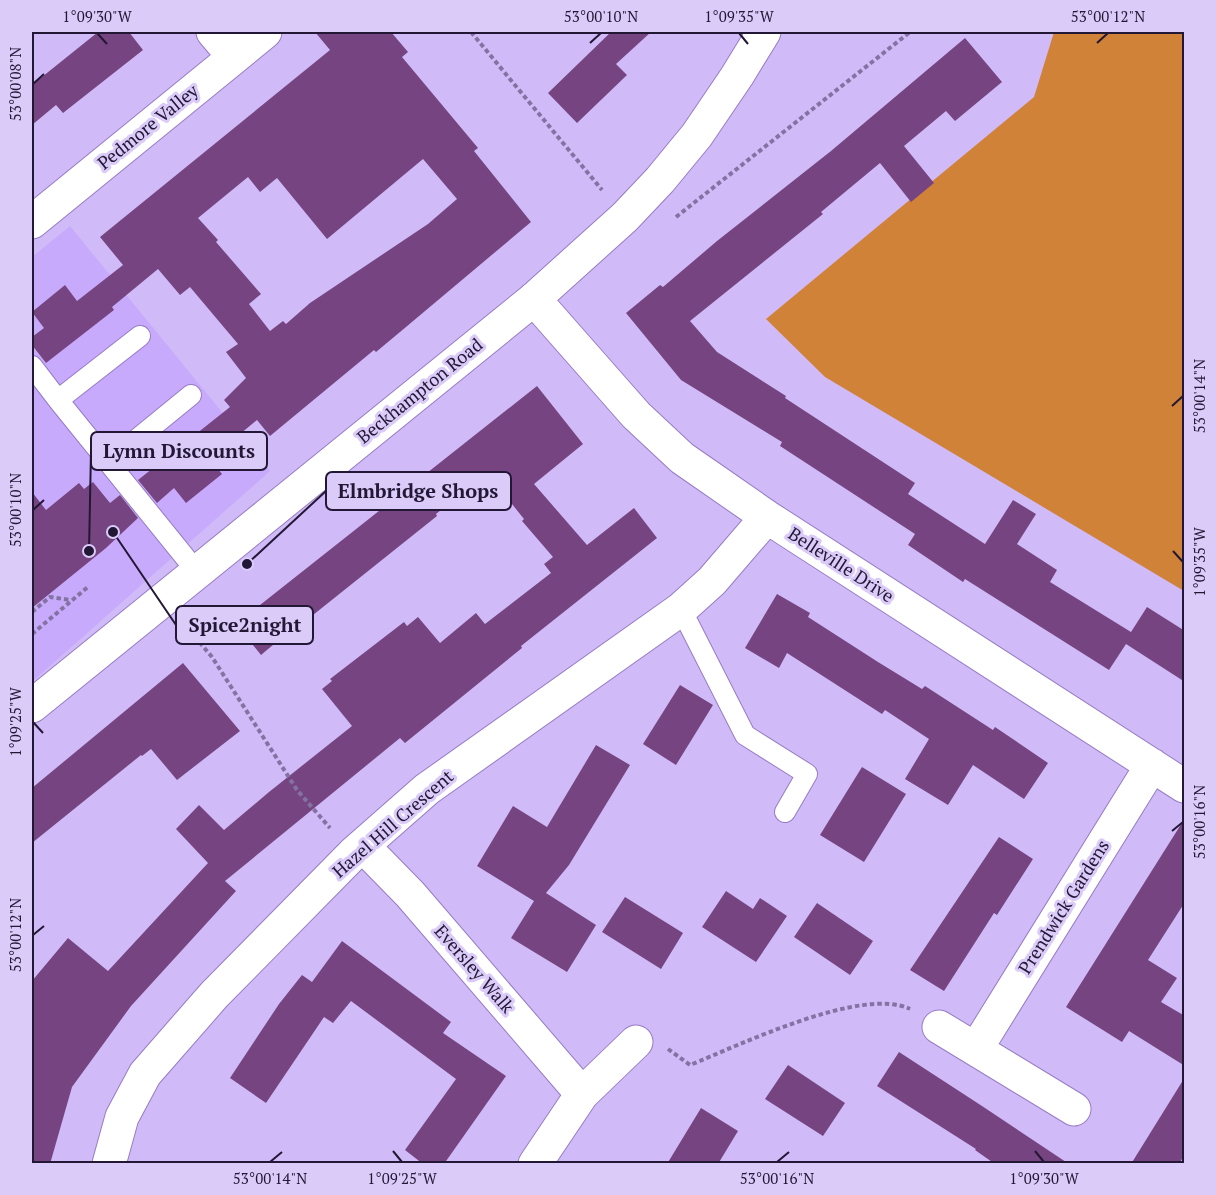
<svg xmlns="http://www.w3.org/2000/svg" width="1216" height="1195" font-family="'PT Serif',serif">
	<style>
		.built { fill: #c8aafc }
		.green { fill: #d18239 }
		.building { fill: #764581; fill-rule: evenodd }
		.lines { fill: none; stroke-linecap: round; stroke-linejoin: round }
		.lane-casing { stroke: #977cc4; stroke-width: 22 }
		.street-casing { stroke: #977cc4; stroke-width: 35 }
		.secondary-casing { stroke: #977cc4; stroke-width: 35 }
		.path { stroke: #8473a2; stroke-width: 4; stroke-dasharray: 4.5 3; stroke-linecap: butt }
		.lane { stroke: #fff; stroke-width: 20 }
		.street { stroke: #fff; stroke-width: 33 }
		.secondary { stroke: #fff; stroke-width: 33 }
		.ticks { fill: none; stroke: #221734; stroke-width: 2 }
		.labels { text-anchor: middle; stroke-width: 6; stroke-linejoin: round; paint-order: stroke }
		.street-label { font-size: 18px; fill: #221734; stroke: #dacbf9 }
		.leader { fill: none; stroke: #221734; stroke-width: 2 }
		.callout-dot { fill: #221734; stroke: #dacbf9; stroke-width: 2 }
		.callout { fill: #dacbf9; stroke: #221734; stroke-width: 2 }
		.callout-label { font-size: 20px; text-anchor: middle; font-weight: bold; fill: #221734 }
		.neatline { fill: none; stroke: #221734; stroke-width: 2 }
		.ticks-label { font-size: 15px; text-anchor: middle; fill: #221734 }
	</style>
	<rect width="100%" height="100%" fill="#d0bbf8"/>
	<!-- built -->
	<path class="built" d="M 70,226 L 270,471 L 32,682 L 32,257 Z"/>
	<!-- green -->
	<path class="green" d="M 1054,32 L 1184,32 L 1184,591 L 825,377 L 766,319 L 1034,97 Z"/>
	<!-- building -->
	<path class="building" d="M 98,32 L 129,32 L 143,50 L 63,113 L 56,105 L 32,125 L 32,85 Z
		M 315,32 L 391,32 L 408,52 L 402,57 L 478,148 L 474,151 L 531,222 L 406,327 L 376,352 L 374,350 L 270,436 L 257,420 L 210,459 L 222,474 L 186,503 L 174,488 L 157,503 L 138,480 L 230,407 L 224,400 L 246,378 L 226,352 L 238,344 L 190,287 L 180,295 L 158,269 L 112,307 L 114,310 L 46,363 L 32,345 L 32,337 L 44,328 L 32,312 L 65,285 L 77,301 L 123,265 L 100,237 L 330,50 ZM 423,159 L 457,199 L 428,224 L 310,303 L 286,324 L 283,321 L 270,331 L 249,304 L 261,294 L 216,242 L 218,240 L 198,218 L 248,177 L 260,192 L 277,178 L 327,239 Z
		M 611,32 L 651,32 L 616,64 L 627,75 L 577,123 L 548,93 Z
		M 965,38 L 1002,82 L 955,121 L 946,111 L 904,146 L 934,183 L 911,202 L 880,163 L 821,212 L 823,214 L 690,321 L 717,352 L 786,396 L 785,398 L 915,483 L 908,494 L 985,544 L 1013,500 L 1036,514 L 1017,544 L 1057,570 L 1050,582 L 1131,632 L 1147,607 L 1185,631 L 1185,682 L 1126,644 L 1109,670 L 965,579 L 963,582 L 908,545 L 915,534 L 780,446 L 782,442 L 681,380 L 626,313 L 660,285 L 663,287 L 717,241 L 831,151 Z
		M 537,386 L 583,444 L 534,484 L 587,545 L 634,508 L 657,538 L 521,646 L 522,648 L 405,743 L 400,738 L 225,881 L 236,891 L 131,1006 L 72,1087 L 50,1164 L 32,1164 L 32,981 L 68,938 L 108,971 L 208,863 L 176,829 L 199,805 L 224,830 L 269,792 L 352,726 L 322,689 L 332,681 L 330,679 L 404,622 L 407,626 L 418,617 L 440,643 L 476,613 L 485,624 L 551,573 L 544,564 L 553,557 L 522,521 L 524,519 L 487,473 L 436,514 L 437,516 L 293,631 L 292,629 L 261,655 L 236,624 Z
		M 93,482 L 110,503 L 120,495 L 138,518 L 106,548 L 32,608 L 32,492 L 46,510 L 79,483 L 84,489 Z
		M 777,594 L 810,613 L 808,617 L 878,662 L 922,689 L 925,686 L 993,730 L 995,727 L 1048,763 L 1024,799 L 973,765 L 948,805 L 905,779 L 929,739 L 885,710 L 882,714 L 787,653 L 779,668 L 745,648 Z
		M 183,663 L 240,731 L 177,780 L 151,749 L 142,756 L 141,755 L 32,843 L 32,788 Z
		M 680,685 L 713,705 L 676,765 L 643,744 Z
		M 596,745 L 630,765 L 569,865 L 546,893 L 596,925 L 567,972 L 511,938 L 534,901 L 477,866 L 513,806 L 547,827 Z
		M 862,767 L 906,794 L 864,862 L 820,835 Z
		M 1185,818 L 1185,902 L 1148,960 L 1177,978 L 1161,1002 L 1185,1016 L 1185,1066 L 1129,1031 L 1122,1042 L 1066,1007 Z
		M 999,837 L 1033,859 L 997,915 L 994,913 L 944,991 L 910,970 Z
		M 726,891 L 753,909 L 760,898 L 787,916 L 756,962 L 702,927 Z
		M 625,897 L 683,933 L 661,969 L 602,932 Z
		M 817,903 L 873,941 L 850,975 L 794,937 Z
		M 342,941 L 451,1022 L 443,1033 L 506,1076 L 444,1164 L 423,1164 L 405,1150 L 456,1079 L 351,1001 L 333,1023 L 324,1017 L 266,1103 L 230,1078 L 279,1004 L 302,975 L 312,982 Z
		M 899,1052 L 982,1106 L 1069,1164 L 995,1164 L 975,1150 L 976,1149 L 877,1086 Z
		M 788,1065 L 845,1103 L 823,1136 L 765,1099 Z
		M 1185,1077 L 1185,1154 L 1179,1164 L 1131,1164 Z
		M 701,1108 L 738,1131 L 718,1164 L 667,1164 Z"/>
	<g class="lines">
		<!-- lane casing -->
		<g class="lane-casing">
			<path id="lane" d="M 140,336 L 58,400 L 197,572
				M 32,366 L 58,400
				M 109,462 L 191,395
				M 681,609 L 745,735 L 807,774 L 785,812"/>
		</g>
		<!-- street casing -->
		<g class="street-casing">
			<path id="street" d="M 213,32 L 234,57
				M 32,222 L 265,32
				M 534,299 L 636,415 L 682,458 L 767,517 L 1184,786
				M 363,846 L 410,894 L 582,1094
				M 939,1027 L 1074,1109
				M 976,1049 L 1152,765
				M 109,1164 L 122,1117 L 145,1074 L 214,995 L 353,854 L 427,789 L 681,609 L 712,581 L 767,517
				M 535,1164 L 582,1094 L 636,1042"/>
		</g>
		<!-- secondary casing -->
		<g class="secondary-casing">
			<path id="secondary" d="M 32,706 L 534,299 L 625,217 L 660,180 L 697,135 L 737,76 L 764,32"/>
		</g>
		<!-- path -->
		<path class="path" d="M 471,32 L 602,190
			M 676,217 L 910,32
			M 32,612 L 50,597 L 70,600
			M 185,625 L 212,657 L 297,790 L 330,828
			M 32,634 L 89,586
			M 668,1049 L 690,1065 C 740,1045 861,986 910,1009"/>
		<!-- lane -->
		<use href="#lane" class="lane"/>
		<!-- street -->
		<use href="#street" class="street"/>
		<!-- secondary -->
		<use href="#secondary" class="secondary"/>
	</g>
	<!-- ticks -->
	<path class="ticks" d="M 97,33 L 107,44M 739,33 L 748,44M 590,43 L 601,33M 1097,43 L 1108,33M 33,84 L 44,74M 1172,406 L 1183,396M 33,510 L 44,500M 1173,551 L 1183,562M 33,722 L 43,733M 1172,831 L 1183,822M 33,935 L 44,926M 393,1151 L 402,1162M 1035,1151 L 1044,1162M 270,1162 L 282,1152M 777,1162 L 789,1152"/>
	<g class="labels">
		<!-- street labels -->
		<g class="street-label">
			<text transform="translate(148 127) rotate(-39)" y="6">Pedmore Valley</text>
			<text transform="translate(420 391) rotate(-39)" y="6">Beckhampton Road</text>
			<text transform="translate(841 565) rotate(33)" y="6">Belleville Drive</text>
			<text transform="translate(393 824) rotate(-41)" y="6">Hazel Hill Crescent</text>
			<text transform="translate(1064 907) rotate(-58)" y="6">Prendwick Gardens</text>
			<text transform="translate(474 969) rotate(49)" y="6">Eversley Walk</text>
		</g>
	</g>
	<!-- callouts -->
	<path class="leader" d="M89 551L91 451M247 564L326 491M113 532L176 625"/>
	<g class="callout-dot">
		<circle cx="89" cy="551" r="6"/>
		<circle cx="247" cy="564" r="6"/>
		<circle cx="113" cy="532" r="6"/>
	</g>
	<g class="callout">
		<rect x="91" y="432" width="176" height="38" rx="6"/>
		<rect x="326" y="472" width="185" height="38" rx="6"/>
		<rect x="176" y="606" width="137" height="38" rx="6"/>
	</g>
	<g class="callout-label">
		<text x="179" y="458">Lymn Discounts</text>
		<text x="418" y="498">Elmbridge Shops</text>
		<text x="245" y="632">Spice2night</text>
	</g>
	<!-- border -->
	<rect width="1216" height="1195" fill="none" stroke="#dacbf9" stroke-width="66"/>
	<rect x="33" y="33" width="1150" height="1129" class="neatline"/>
	<g class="ticks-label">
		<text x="97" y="22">1°09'30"W</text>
		<text x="601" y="22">53°00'10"N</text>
		<text x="739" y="22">1°09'35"W</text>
		<text x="1108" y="22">53°00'12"N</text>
		<text transform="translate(16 84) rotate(-90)" y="5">53°00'08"N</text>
		<text transform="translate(1200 396) rotate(-90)" y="5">53°00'14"N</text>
		<text transform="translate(16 510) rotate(-90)" y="5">53°00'10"N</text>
		<text transform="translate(1200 562) rotate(-90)" y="5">1°09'35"W</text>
		<text transform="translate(16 722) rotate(-90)" y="5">1°09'25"W</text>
		<text transform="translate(1200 822) rotate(-90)" y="5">53°00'16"N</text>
		<text transform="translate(16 935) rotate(-90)" y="5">53°00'12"N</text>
		<text x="270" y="1184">53°00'14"N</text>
		<text x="402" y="1184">1°09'25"W</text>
		<text x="777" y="1184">53°00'16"N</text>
		<text x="1044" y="1184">1°09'30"W</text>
	</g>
</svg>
